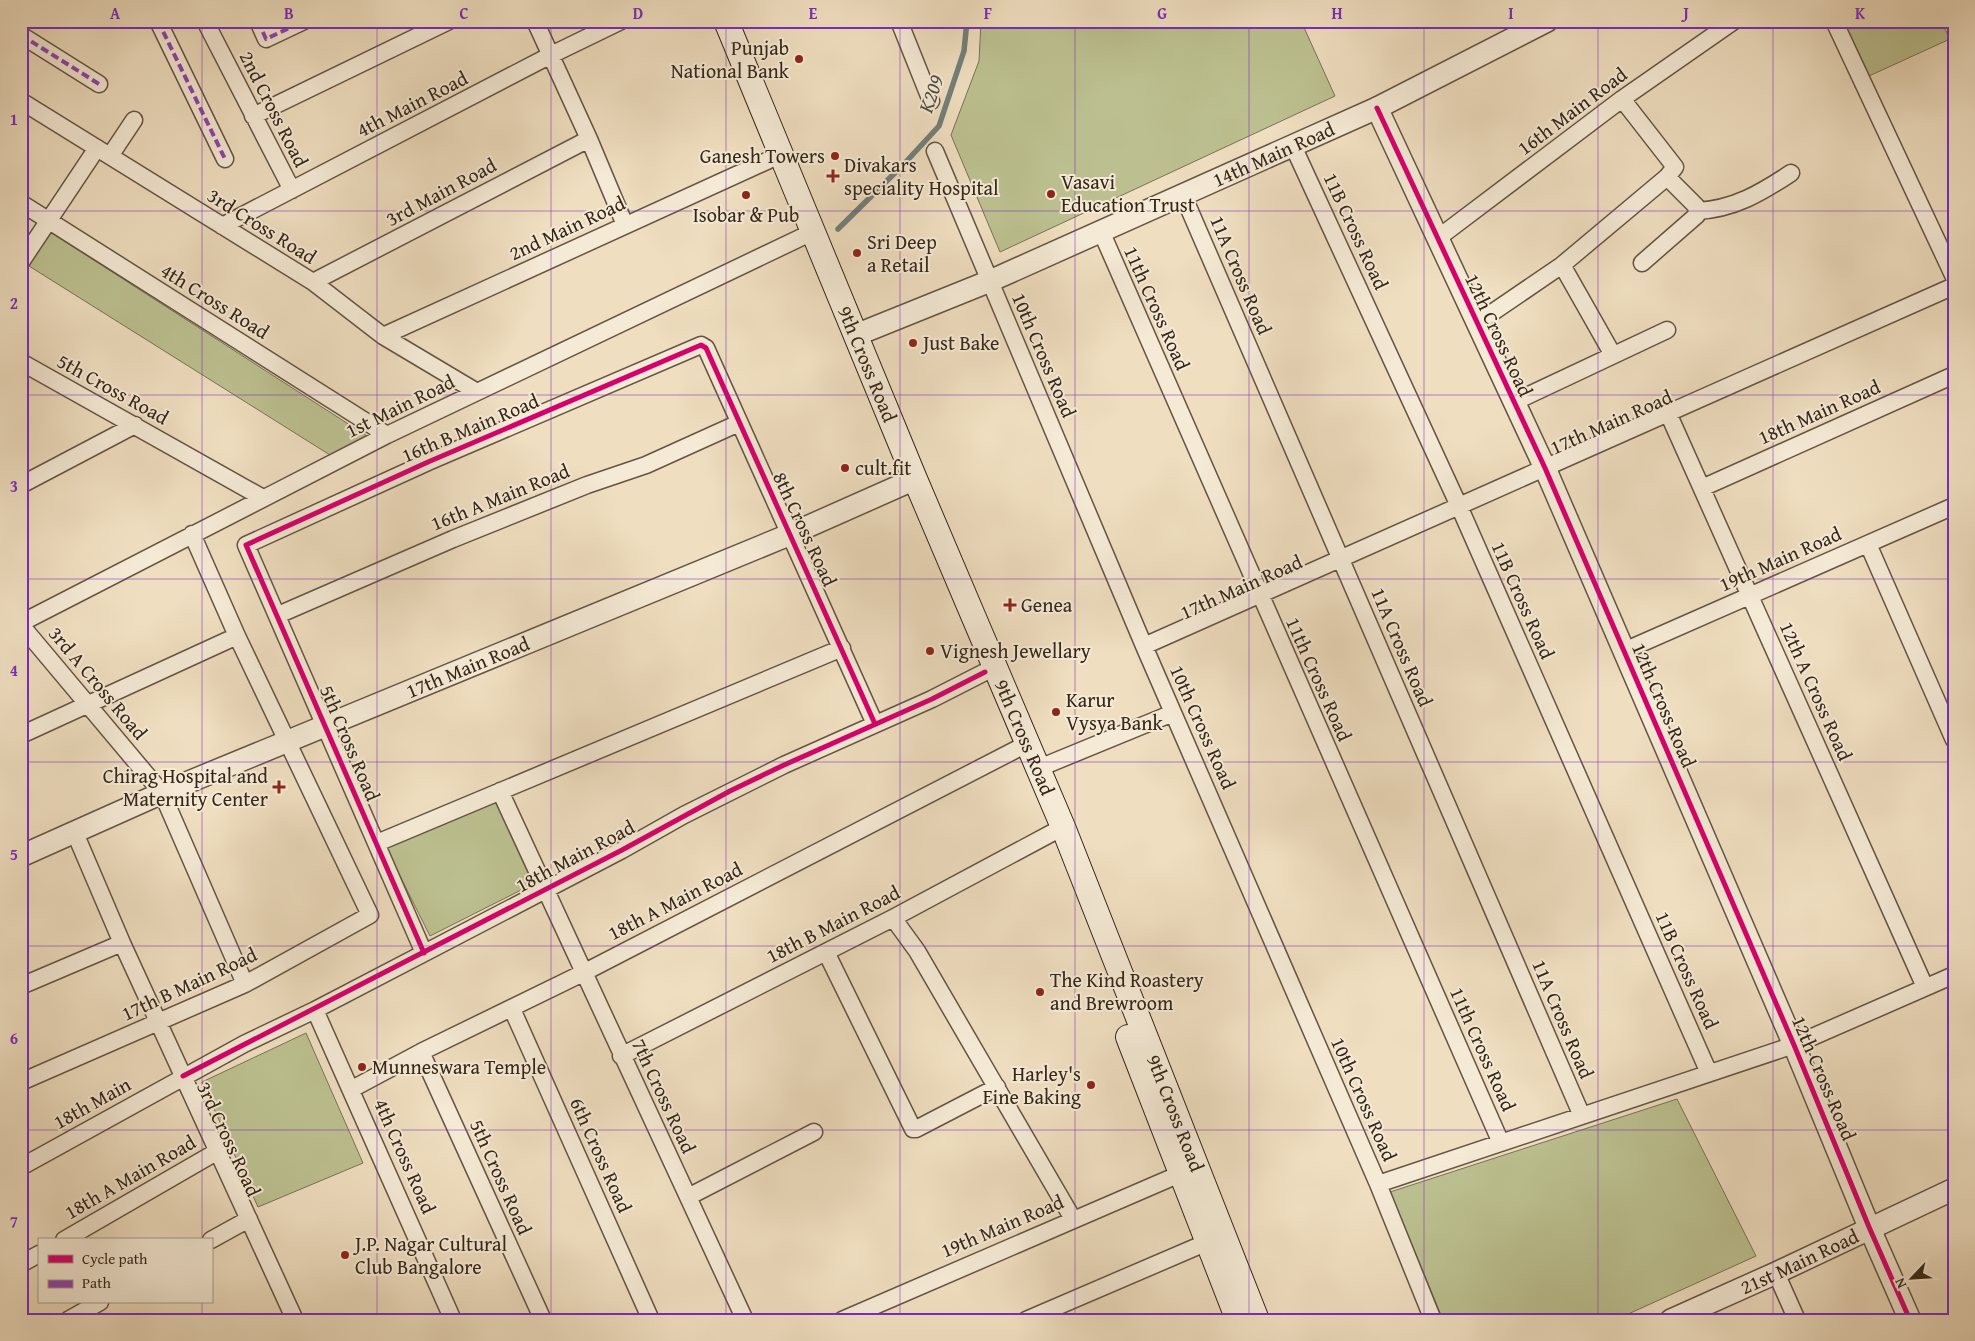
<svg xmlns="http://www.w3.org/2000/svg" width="1975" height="1341" font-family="'Gentium Book Plus',serif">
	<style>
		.green { fill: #bcc090; stroke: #787354 }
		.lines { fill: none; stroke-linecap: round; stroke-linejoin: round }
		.stream { stroke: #737f7a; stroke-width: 5.5 }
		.minor-casing { stroke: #645443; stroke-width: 19 }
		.tertiary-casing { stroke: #645443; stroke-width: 24 }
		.secondary-casing { stroke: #352619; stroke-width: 26 }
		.minor { stroke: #f5ead6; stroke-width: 16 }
		.tertiary { stroke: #f5ead6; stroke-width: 21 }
		.secondary { stroke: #f5ead6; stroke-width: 24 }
		.quiet { stroke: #8e44ad; stroke-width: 4; stroke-dasharray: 8 4; stroke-linecap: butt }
		.cycleway-casing { stroke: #f5ead6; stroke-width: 8 }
		.cycleway { stroke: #d6006c; stroke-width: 5 }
		.grid { fill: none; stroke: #7b2cbf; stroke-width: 1; stroke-opacity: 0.55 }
		.poi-dot { fill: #8f2418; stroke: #f5ead6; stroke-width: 2 }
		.labels { text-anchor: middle; stroke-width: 4; stroke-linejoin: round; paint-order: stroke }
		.poi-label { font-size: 20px; fill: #352619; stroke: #f5ead6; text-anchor: start }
		.street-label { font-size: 20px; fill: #352619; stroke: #f5ead6 }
		.water-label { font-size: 21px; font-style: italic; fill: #4f4b42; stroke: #f5ead6 }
		.neatline { fill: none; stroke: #7b2cbf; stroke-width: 2 }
		.grid-label { font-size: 16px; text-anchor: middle; font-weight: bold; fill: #7b2cbf }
	</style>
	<rect width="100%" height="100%" fill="#efdec0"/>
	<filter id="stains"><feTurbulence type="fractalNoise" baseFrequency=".004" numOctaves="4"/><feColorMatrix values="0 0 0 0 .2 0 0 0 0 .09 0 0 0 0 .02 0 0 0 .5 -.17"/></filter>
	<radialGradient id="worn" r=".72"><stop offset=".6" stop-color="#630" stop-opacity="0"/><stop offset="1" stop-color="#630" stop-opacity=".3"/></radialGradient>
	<!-- green -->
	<path class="green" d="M 981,21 L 1301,21 L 1335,96 L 1000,252 L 951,135 L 979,61 Z
		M 1844,21 L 1941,21 L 1950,39 L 1869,76 Z
		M 50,232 L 367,436 L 330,455 L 29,266 Z
		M 492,788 L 539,881 L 430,936 L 383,842 Z
		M 306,1033 L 363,1163 L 258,1207 L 202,1082 Z
		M 1677,1099 L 1756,1256 L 1615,1320 L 1443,1320 L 1390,1192 Z"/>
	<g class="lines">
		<!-- stream -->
		<path class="stream" d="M 838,229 L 904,164 L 939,126 L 964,51 L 967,21"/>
		<!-- minor casing -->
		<g class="minor-casing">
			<path id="minor" d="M 158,21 L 225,159
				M 205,21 L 292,190
				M 258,21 L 266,39 L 304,21
				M 535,21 L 589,139 L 625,225
				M 899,21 L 931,101
				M 1834,21 L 1954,277
				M 21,35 L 99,84
				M 1622,99 L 1675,167 L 1667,177
				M 21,101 L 313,282 L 383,336 L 477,392
				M 253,116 L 449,21
				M 1293,146 L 1459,506 L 1709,1073
				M 935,151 L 1144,646 L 1378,1184 L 1433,1320
				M 110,156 L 134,120
				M 1183,195 L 1582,1116
				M 21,203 L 387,435
				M 1697,211 C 1734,209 1761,193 1791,173
				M 222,226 L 551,55 L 621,21
				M 1101,231 L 1501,1143
				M 1438,238 L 1622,99 L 1734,21
				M 21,262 L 97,148
				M 1562,265 L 1613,355
				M 313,282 L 589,139
				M 1477,323 L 1562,265 L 1667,177 L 1696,206 L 1697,215 L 1642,263
				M 383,336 L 769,160
				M 21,362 L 263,498
				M 1514,402 L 1667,330
				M 1668,413 L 1925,987
				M 21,485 L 135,425
				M 1702,488 L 1954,375
				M 1868,544 L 1954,740
				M 278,615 L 453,539 L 587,485 L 646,465 L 739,423
				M 21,623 L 387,435 L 802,237
				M 21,625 L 162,793 L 245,984
				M 1144,646 L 1954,286
				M 1624,651 L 1954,506
				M 21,735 L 237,636
				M 1039,768 L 1173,713
				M 500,791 L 745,1320
				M 75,833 L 122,943 L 295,1320
				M 377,843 L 842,648
				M 893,918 L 917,951 L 1073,1219
				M 826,952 L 913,1129 L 916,1129 L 997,1087
				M 424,953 L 246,545 L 428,462 L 701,345 L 706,348 L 875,724
				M 21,986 L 122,943
				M 512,1009 L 651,1320
				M 315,1010 L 453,1320
				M 421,1052 L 543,1320
				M 621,1056 L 893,918 L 1063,827
				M 21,1082 L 245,984 L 370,915 L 237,636 L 192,534
				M 352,1089 L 421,1052 L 583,973 L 1017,749
				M 21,1167 L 244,1044 L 315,1010 L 622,850 L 684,815 L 784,765 L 932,699 L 985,672
				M 1378,1184 L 1794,1045 L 1954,975
				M 688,1197 L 814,1132
				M 64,1240 L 218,1151
				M 211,1240 L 249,1219
				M 21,1264 L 39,1254
				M 1776,1273 L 1797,1320
				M 68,1320 L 100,1302
				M 842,1320 L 1180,1174
				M 1026,1320 L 1217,1238"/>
		</g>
		<!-- tertiary casing -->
		<g class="tertiary-casing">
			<g id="tertiary">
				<path d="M 1377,108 L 1545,468 L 1794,1045 L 1869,1227 L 1910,1320"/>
				<path id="s1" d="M 856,335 L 990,281 L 1377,108 L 1547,21"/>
				<path id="s2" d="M 21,856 L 162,793 L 791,534 L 915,479"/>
				<path id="s3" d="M 1671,1320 L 1776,1273 L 1954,1189"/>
			</g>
		</g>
		<!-- secondary casing -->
		<g class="secondary-casing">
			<g id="secondary">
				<path id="s4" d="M 726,21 L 915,479 L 1063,827 L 1257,1320"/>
				<path d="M 1128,1037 L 1238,1320"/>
			</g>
		</g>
		<!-- minor -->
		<use href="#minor" class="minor"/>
		<!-- tertiary -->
		<use href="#tertiary" class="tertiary"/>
		<!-- secondary -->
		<use href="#secondary" class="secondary"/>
		<!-- quiet -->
		<path class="quiet" d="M 158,21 L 225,159
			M 258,21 L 266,39 L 304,21
			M 21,35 L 99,84"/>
		<!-- cycleway casing -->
		<g class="cycleway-casing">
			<path id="cycleway" d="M 1377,108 L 1545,468 L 1794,1045 L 1869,1227 L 1910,1320
				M 424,953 L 246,545 L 428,462 L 701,345 L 706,348 L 875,724
				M 183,1076 L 622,850 L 730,791 L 784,765 L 932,699 L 985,672"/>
		</g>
		<!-- cycleway -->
		<use href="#cycleway" class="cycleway"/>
	</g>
	<!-- grid -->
	<path class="grid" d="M 202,21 L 202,1240M 377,21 L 377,1320M 551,21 L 551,1320M 726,21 L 726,1320M 900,21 L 900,1320M 1075,21 L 1075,1320M 1249,21 L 1249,1320M 1424,21 L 1424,1320M 1598,21 L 1598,1320M 1773,21 L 1773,1320M 21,211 L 1954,211M 21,395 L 1954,395M 21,579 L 1954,579M 21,762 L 1954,762M 21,946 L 1954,946M 21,1130 L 1954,1130M 202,1302 L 202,1320"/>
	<!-- markers -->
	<g class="poi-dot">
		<circle cx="799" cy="59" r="5"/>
		<circle cx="835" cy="156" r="5"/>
		<path d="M830.5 168.5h5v5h5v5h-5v5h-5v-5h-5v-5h5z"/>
		<circle cx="1051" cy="194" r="5"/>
		<circle cx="746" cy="195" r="5"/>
		<circle cx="857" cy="253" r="5"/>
		<circle cx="913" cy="343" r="5"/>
		<circle cx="845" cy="468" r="5"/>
		<path d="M1007.5 597.5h5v5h5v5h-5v5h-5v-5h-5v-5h5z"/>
		<circle cx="930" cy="651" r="5"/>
		<circle cx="1056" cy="712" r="5"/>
		<path d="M276.5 779.5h5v5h5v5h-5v5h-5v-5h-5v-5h5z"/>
		<circle cx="1040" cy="992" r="5"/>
		<circle cx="362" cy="1067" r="5"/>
		<circle cx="1091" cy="1085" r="5"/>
		<circle cx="345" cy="1255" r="5"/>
	</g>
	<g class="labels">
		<!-- poi labels -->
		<g class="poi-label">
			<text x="789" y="55" text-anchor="end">Punjab<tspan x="789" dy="23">National Bank</tspan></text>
			<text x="825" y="163" text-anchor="end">Ganesh Towers</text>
			<text x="844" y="172">Divakars<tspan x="844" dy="23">speciality Hospital</tspan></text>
			<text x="1061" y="189">Vasavi<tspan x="1061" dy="23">Education Trust</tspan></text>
			<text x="746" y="222" text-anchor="middle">Isobar &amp; Pub</text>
			<text x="867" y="249">Sri Deep<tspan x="867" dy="23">a Retail</tspan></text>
			<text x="923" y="350">Just Bake</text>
			<text x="855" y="475">cult.fit</text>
			<text x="1021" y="612">Genea</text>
			<text x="940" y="658">Vignesh Jewellary</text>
			<text x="1066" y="707">Karur<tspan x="1066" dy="23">Vysya Bank</tspan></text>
			<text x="268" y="783" text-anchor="end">Chirag Hospital and<tspan x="268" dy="23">Maternity Center</tspan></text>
			<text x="1050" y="987">The Kind Roastery<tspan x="1050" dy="23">and Brewroom</tspan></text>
			<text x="372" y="1074">Munneswara Temple</text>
			<text x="1081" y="1081" text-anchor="end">Harley's<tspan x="1081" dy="23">Fine Baking</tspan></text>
			<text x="355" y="1251">J.P. Nagar Cultural<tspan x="355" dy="23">Club Bangalore</tspan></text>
		</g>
		<!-- street labels -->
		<g class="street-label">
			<text transform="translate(412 104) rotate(-27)" y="7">4th Main Road</text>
			<text transform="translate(274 109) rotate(63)" y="7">2nd Cross Road</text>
			<text transform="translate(1572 111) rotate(-37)" y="7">16th Main Road</text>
			<text dy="7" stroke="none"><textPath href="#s1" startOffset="455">14th Main Road</textPath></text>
			<text transform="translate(441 192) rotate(-28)" y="7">3rd Main Road</text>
			<text transform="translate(262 226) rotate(32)" y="7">3rd Cross Road</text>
			<text transform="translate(567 228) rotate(-25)" y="7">2nd Main Road</text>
			<text transform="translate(1356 231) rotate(65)" y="7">11B Cross Road</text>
			<text transform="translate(1241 275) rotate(67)" y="7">11A Cross Road</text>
			<text transform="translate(215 301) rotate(32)" y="7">4th Cross Road</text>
			<text transform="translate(1157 308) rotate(66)" y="7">11th Cross Road</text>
			<text transform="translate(1499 335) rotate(65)" y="7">12th Cross Road</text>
			<text transform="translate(1044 355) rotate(67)" y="7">10th Cross Road</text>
			<text dy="7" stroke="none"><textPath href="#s4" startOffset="371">9th Cross Road</textPath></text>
			<text transform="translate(113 389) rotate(29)" y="7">5th Cross Road</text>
			<text transform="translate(400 406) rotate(-26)" y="7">1st Main Road</text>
			<text transform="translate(1819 412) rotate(-24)" y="7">18th Main Road</text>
			<text transform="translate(1611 422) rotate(-24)" y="7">17th Main Road</text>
			<text transform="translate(470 428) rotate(-23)" y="7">16th B Main Road</text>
			<text transform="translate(500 497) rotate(-22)" y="7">16th A Main Road</text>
			<text transform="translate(805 529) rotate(65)" y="7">8th Cross Road</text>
			<text transform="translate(1780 559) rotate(-24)" y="7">19th Main Road</text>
			<text transform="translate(1241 587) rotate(-24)" y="7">17th Main Road</text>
			<text transform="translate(1523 600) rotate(66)" y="7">11B Cross Road</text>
			<text transform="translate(1402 647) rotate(67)" y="7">11A Cross Road</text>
			<text dy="7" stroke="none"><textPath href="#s2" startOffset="485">17th Main Road</textPath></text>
			<text transform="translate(1319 679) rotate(66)" y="7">11th Cross Road</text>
			<text transform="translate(98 683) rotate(50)" y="7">3rd A Cross Road</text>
			<text transform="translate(1816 691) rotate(66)" y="7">12th A Cross Road</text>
			<text transform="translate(1664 705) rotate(67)" y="7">12th Cross Road</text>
			<text transform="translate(1203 727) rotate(66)" y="7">10th Cross Road</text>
			<text dy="7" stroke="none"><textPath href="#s4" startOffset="776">9th Cross Road</textPath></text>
			<text transform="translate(350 743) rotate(67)" y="7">5th Cross Road</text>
			<text transform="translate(575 856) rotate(-28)" y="7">18th Main Road</text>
			<text transform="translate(675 901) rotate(-27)" y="7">18th A Main Road</text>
			<text transform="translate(833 924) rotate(-27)" y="7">18th B Main Road</text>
			<text transform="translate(1687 970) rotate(66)" y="7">11B Cross Road</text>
			<text transform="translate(189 984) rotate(-25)" y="7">17th B Main Road</text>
			<text transform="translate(1563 1019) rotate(67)" y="7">11A Cross Road</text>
			<text transform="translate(1483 1049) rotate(66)" y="7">11th Cross Road</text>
			<text transform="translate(1824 1078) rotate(67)" y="7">12th Cross Road</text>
			<text transform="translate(664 1096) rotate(65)" y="7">7th Cross Road</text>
			<text transform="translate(1364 1099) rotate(66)" y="7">10th Cross Road</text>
			<text transform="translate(92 1103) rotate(-29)" y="7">18th Main</text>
			<text dy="7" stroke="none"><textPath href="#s4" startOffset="1181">9th Cross Road</textPath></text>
			<text transform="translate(229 1139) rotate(65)" y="7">3rd Cross Road</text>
			<text transform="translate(601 1155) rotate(66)" y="7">6th Cross Road</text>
			<text transform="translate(405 1156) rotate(66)" y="7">4th Cross Road</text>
			<text transform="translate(130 1177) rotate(-30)" y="7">18th A Main Road</text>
			<text transform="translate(501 1177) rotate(66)" y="7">5th Cross Road</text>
			<text transform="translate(1002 1226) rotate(-23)" y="7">19th Main Road</text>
			<text dy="7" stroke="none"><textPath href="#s3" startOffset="141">21st Main Road</textPath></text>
		</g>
		<!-- water labels -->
		<g class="water-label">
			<text transform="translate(931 94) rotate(-71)" y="7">K209</text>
		</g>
	</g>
	<!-- margin -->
	<rect width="1975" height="1341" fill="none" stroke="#efdec0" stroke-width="55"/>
	<!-- legend -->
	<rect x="38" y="1238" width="175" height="65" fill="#f5ead6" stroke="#a89c8a"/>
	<rect x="48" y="1255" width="25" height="8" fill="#d6006c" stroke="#a89c8a"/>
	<text x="82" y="1264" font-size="15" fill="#352619">Cycle path</text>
	<rect x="48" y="1280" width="25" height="8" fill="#8e44ad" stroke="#a89c8a"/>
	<text x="82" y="1288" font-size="15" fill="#352619">Path</text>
	<!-- north arrow -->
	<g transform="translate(1912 1278) rotate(245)" stroke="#f5ead6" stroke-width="4" paint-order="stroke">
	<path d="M0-4L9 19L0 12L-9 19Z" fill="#352619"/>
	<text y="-8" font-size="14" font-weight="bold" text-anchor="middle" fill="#352619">N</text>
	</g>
	<rect x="28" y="28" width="1920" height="1286" class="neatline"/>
	<g class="grid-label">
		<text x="115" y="19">A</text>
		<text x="289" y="19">B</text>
		<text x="464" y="19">C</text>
		<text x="638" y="19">D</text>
		<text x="813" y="19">E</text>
		<text x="988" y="19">F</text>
		<text x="1162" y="19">G</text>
		<text x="1337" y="19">H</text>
		<text x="1511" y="19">I</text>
		<text x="1686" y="19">J</text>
		<text x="1860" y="19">K</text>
		<text x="14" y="125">1</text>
		<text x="14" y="309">2</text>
		<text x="14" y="492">3</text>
		<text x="14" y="676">4</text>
		<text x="14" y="860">5</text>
		<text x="14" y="1044">6</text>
		<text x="14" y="1227">7</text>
	</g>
	<rect width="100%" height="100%" filter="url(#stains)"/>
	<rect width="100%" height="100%" fill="url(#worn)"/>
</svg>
